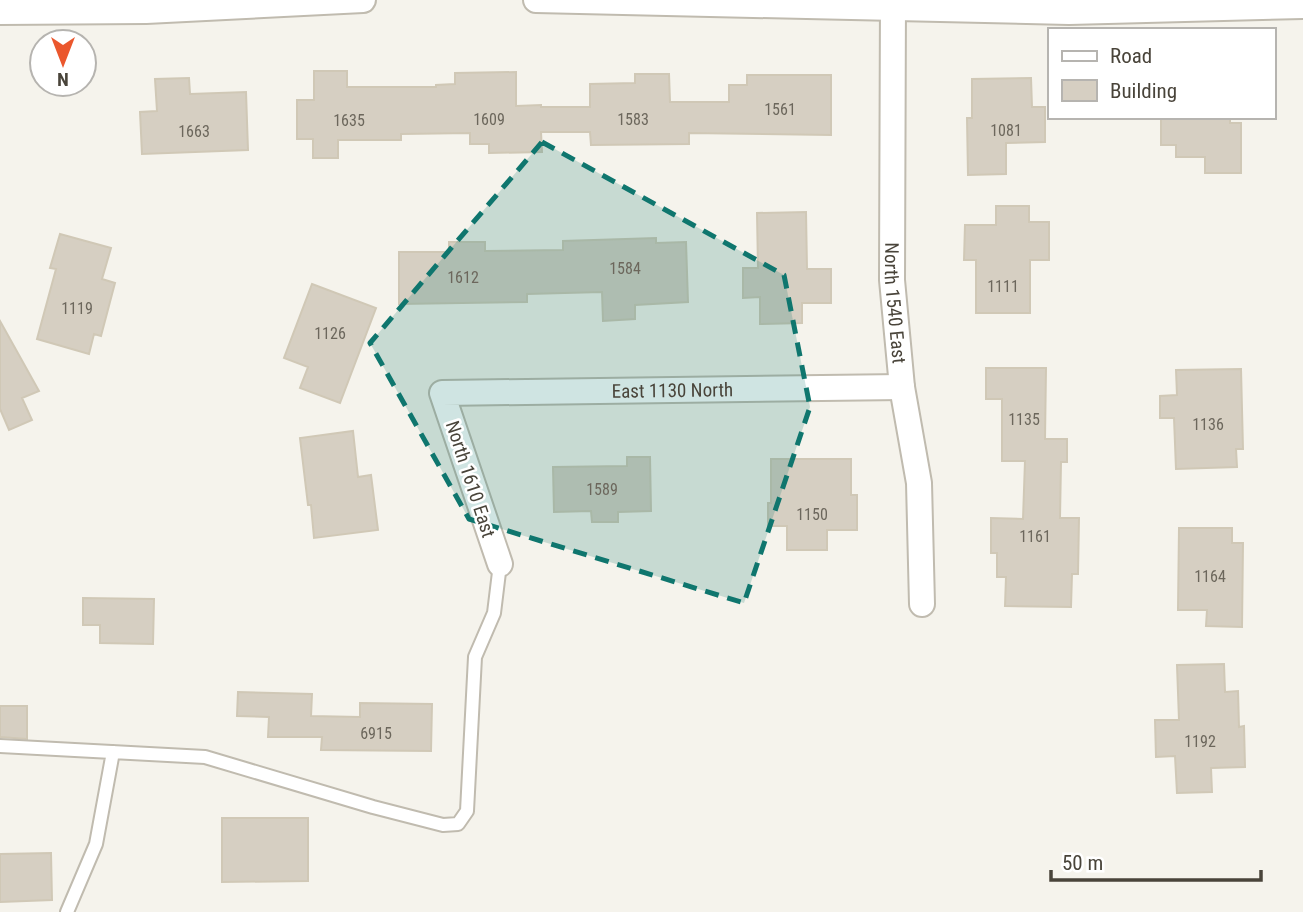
<svg xmlns="http://www.w3.org/2000/svg" width="1303" height="912" font-family="'Roboto Condensed',sans-serif">
	<style>
		.building { fill: #d6cfc2; stroke: #d0c8b6; stroke-width: 2 }
		.lines { fill: none; stroke-linecap: round; stroke-linejoin: round }
		.lane-casing { stroke: #c0bbaf; stroke-width: 16 }
		.street-casing { stroke: #c0bbaf; stroke-width: 28 }
		.lane { stroke: #fff; stroke-width: 12 }
		.street { stroke: #fff; stroke-width: 24 }
		.marked { fill: #0f766e; fill-opacity: 0.2; stroke: #0f766e; stroke-width: 5; stroke-dasharray: 14 9; stroke-linejoin: round }
		.labels { text-anchor: middle; stroke-width: 5; stroke-linejoin: round; paint-order: stroke }
		.number-label { font-size: 16px; fill: #6c675c }
		.street-label { font-size: 19px; fill: #49443a; stroke: #fff }
	</style>
	<rect width="100%" height="100%" fill="#f5f3ec"/>
	<!-- building -->
	<path class="building" d="M 314,71 L 347,71 L 347,87 L 436,87 L 436,85 L 455,84 L 455,73 L 516,72 L 516,106 L 541,105 L 541,107 L 590,107 L 590,84 L 635,83 L 635,74 L 669,74 L 670,102 L 729,102 L 729,85 L 747,85 L 747,75 L 831,75 L 831,135 L 689,133 L 689,144 L 591,145 L 590,132 L 541,132 L 542,152 L 489,153 L 489,144 L 470,144 L 470,133 L 401,134 L 401,140 L 338,140 L 338,158 L 313,158 L 313,139 L 297,139 L 297,100 L 314,100 Z
		M 189,78 L 190,94 L 246,92 L 248,150 L 142,154 L 140,112 L 157,111 L 155,79 Z
		M 1031,78 L 1032,107 L 1045,107 L 1045,142 L 1006,143 L 1006,174 L 968,175 L 967,118 L 972,118 L 972,79 Z
		M 1161,117 L 1230,117 L 1230,123 L 1241,123 L 1241,173 L 1205,173 L 1205,157 L 1176,157 L 1176,145 L 1161,145 Z
		M 996,206 L 1029,206 L 1029,222 L 1049,222 L 1049,260 L 1030,260 L 1030,313 L 976,313 L 976,260 L 964,260 L 965,225 L 996,225 Z
		M 806,212 L 807,269 L 831,269 L 831,303 L 802,303 L 802,323 L 760,324 L 760,297 L 743,298 L 743,268 L 758,268 L 757,213 Z
		M 60,234 L 111,248 L 102,279 L 115,283 L 101,336 L 94,334 L 89,354 L 37,339 L 56,269 L 50,268 Z
		M 656,238 L 656,243 L 686,242 L 688,302 L 635,305 L 635,319 L 603,321 L 602,292 L 527,294 L 527,302 L 399,304 L 399,252 L 449,252 L 449,242 L 485,242 L 485,251 L 563,250 L 563,241 Z
		M 312,284 L 376,308 L 340,403 L 300,388 L 308,367 L 284,358 Z
		M 0,321 L 39,391 L 22,398 L 32,420 L 9,430 L 0,409 Z
		M 986,368 L 1046,368 L 1045,439 L 1067,439 L 1067,462 L 1061,462 L 1060,518 L 1079,518 L 1078,574 L 1072,574 L 1071,607 L 1005,606 L 1006,577 L 997,577 L 997,553 L 991,553 L 991,518 L 1023,519 L 1025,461 L 1002,461 L 1002,399 L 986,399 Z
		M 1241,369 L 1243,449 L 1236,449 L 1237,467 L 1176,469 L 1174,418 L 1160,418 L 1160,396 L 1177,395 L 1176,370 Z
		M 353,431 L 358,477 L 371,475 L 378,530 L 314,538 L 311,505 L 308,505 L 300,438 Z
		M 627,457 L 650,457 L 651,511 L 618,512 L 618,522 L 592,522 L 591,511 L 554,512 L 553,467 L 627,466 Z
		M 771,459 L 851,459 L 851,495 L 857,495 L 857,530 L 827,530 L 827,550 L 787,550 L 787,526 L 768,526 L 768,503 L 771,503 Z
		M 1179,528 L 1232,528 L 1232,543 L 1243,543 L 1242,627 L 1206,626 L 1207,610 L 1178,610 Z
		M 83,598 L 154,599 L 153,644 L 100,643 L 100,625 L 83,625 Z
		M 1224,664 L 1225,692 L 1238,691 L 1239,727 L 1244,726 L 1245,767 L 1211,768 L 1212,792 L 1177,793 L 1175,756 L 1156,757 L 1155,720 L 1179,720 L 1177,665 Z
		M 238,692 L 312,694 L 311,716 L 360,717 L 360,703 L 432,704 L 431,751 L 321,750 L 322,737 L 268,737 L 269,717 L 237,716 Z
		M 0,706 L 27,706 L 27,739 L 0,737 Z
		M 222,818 L 308,818 L 308,881 L 222,882 Z
		M 51,853 L 52,900 L 0,902 L 0,854 Z"/>
	<g class="lines">
		<!-- lane casing -->
		<g class="lane-casing">
			<path id="lane" d="M 0,746 L 205,757 L 373,807 L 443,825 L 458,824 L 467,811 L 475,657 L 494,613 L 500,564
				M 67,912 L 96,844 L 113,752"/>
		</g>
		<!-- street casing -->
		<g class="street-casing">
			<g id="street">
				<path d="M 536,0 L 1069,12 L 1303,6"/>
				<path id="s1" d="M 893,0 L 892,280 L 902,387 L 919,483 L 922,604"/>
				<path d="M 0,12 L 146,11 L 363,0"/>
				<path id="s2" d="M 500,564 L 442,393 L 902,387"/>
			</g>
		</g>
		<!-- lane -->
		<use href="#lane" class="lane"/>
		<!-- street -->
		<use href="#street" class="street"/>
	</g>
	<!-- marked area -->
	<path class="marked" d="M 542,142 L 784,275 L 810,407 L 744,603 L 469,519 L 370,343 Z"/>
	<g class="labels">
		<!-- number labels -->
		<g class="number-label">
			<text x="780" y="115">1561</text>
			<text x="489" y="125">1609</text>
			<text x="633" y="125">1583</text>
			<text x="349" y="126">1635</text>
			<text x="1006" y="136">1081</text>
			<text x="194" y="137">1663</text>
			<text x="625" y="274">1584</text>
			<text x="463" y="283">1612</text>
			<text x="1003" y="292">1111</text>
			<text x="77" y="314">1119</text>
			<text x="330" y="339">1126</text>
			<text x="1024" y="425">1135</text>
			<text x="1208" y="430">1136</text>
			<text x="602" y="495">1589</text>
			<text x="812" y="520">1150</text>
			<text x="1035" y="542">1161</text>
			<text x="1210" y="582">1164</text>
			<text x="376" y="739">6915</text>
			<text x="1200" y="747">1192</text>
		</g>
		<!-- street labels -->
		<g class="street-label">
			<text dy="7" stroke="none"><textPath href="#s1" startOffset="303">North 1540 East</textPath></text>
			<text dy="7" stroke="none"><textPath href="#s2" startOffset="411">East 1130 North</textPath></text>
			<text transform="translate(471 479) rotate(72)" y="7">North 1610 East</text>
		</g>
	</g>
	<!-- legend -->
	<rect x="1048" y="28" width="228" height="91" fill="#ffffff" stroke="#b6b4b0" stroke-width="2"/>
	<rect x="1062" y="51" width="35" height="10" fill="#ffffff" stroke="#b6b4b0" stroke-width="2"/>
	<text x="1110" y="63" font-size="21" fill="#49443a">Road</text>
	<rect x="1062" y="80" width="35" height="21" fill="#d6cfc2" stroke="#b6b4b0" stroke-width="2"/>
	<text x="1110" y="98" font-size="21" fill="#49443a">Building</text>
	<!-- north arrow -->
	<g transform="translate(63 63) rotate(180)"><circle r="33" fill="#ffffff" stroke="#b6b4b0" stroke-width="2"/>
	<path d="M0-5L12 26L0 18L-12 26Z" fill="#eb572d"/>
	<text y="-10" font-size="19" font-weight="bold" text-anchor="middle" fill="#49443a">N</text>
	</g>
	<!-- scale -->
	<path d="M1051 870v10h210v-10" fill="none" stroke="#49443a" stroke-width="3.5"/>
	<text x="1062" y="870" font-size="21" fill="#49443a" stroke="#ffffff" stroke-width="5" paint-order="stroke">50 m</text>
</svg>
